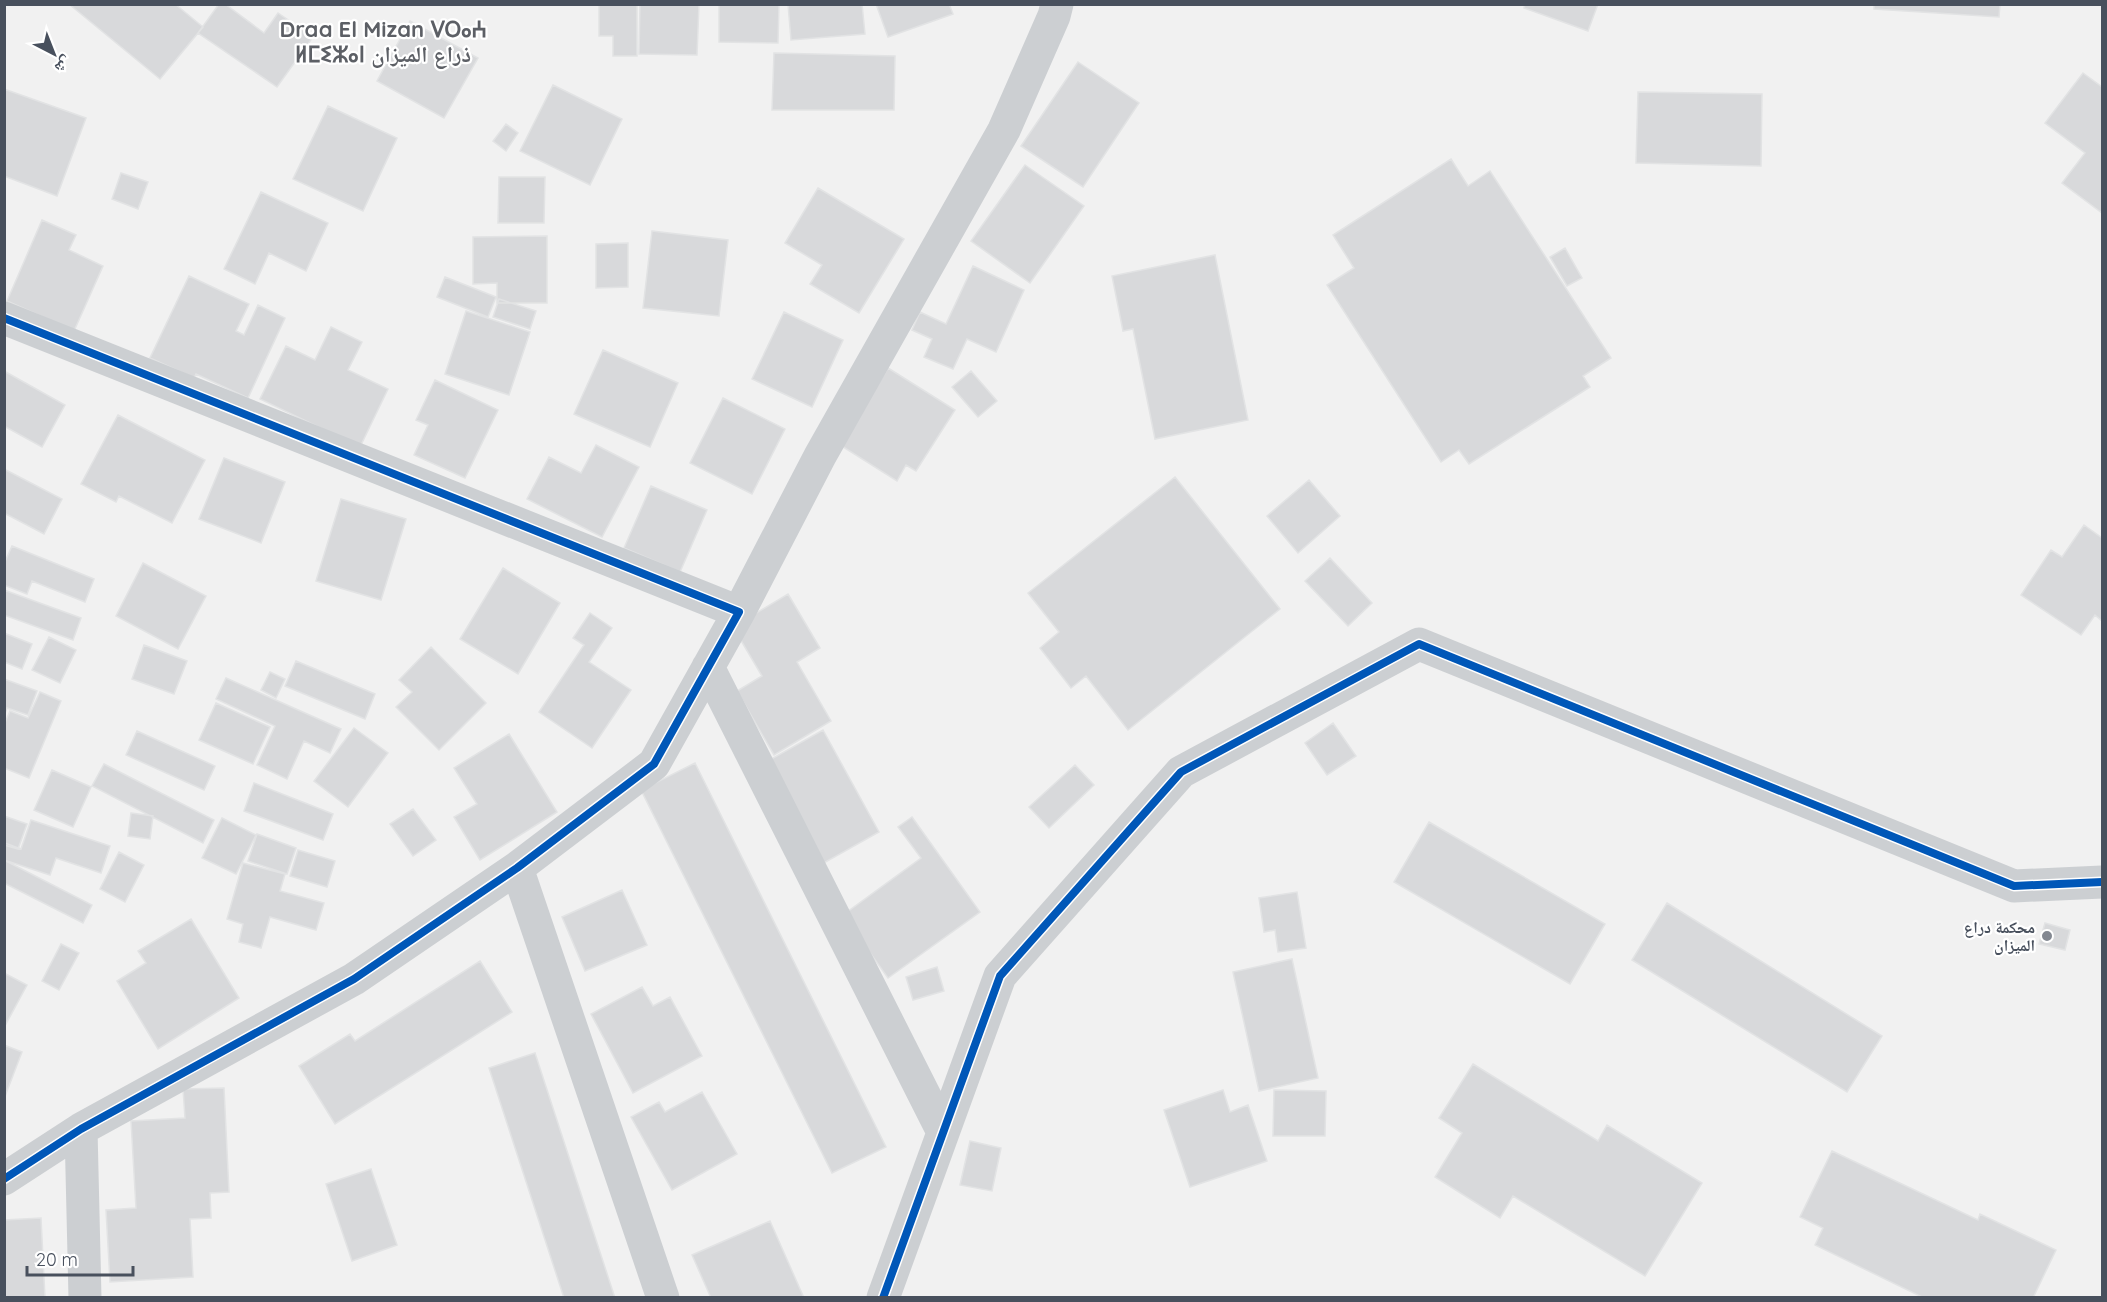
<svg xmlns="http://www.w3.org/2000/svg" width="2107" height="1302" font-family="Quicksand,'Noto Naskh Arabic','Noto Sans Tifinagh',sans-serif">
	<style>
		.building { fill: #d8d9db; stroke: #e2e3e4; stroke-width: 1.5 }
		.lines { fill: none; stroke-linecap: round; stroke-linejoin: round }
		.minor { stroke: #cccfd2; stroke-width: 33 }
		.cycleway-casing { stroke: #fff; stroke-width: 11 }
		.cycleway { stroke: #0057b8; stroke-width: 8 }
		.poi-dot { fill: #838891; stroke: #fff; stroke-width: 2 }
		.labels { text-anchor: middle; stroke-width: 4.5; stroke-linejoin: round; paint-order: stroke }
		.poi-label { font-size: 16px; font-weight: bold; fill: #48505d; stroke: #fff; text-anchor: end }
		.district-label { font-size: 22px; font-weight: bold; fill: #5c5f65; stroke: #fff }
	</style>
	<rect width="100%" height="100%" fill="#f1f1f1"/>
	<!-- building -->
	<path class="building" d="M 69,4 L 175,4 L 203,27 L 160,79 Z
		M 219,4 L 225,4 L 264,33 L 278,13 L 313,37 L 277,87 L 198,33 Z
		M 599,4 L 637,4 L 637,56 L 613,56 L 613,36 L 599,36 Z
		M 640,4 L 699,4 L 697,55 L 639,54 Z
		M 719,4 L 779,4 L 778,43 L 719,42 Z
		M 788,4 L 862,4 L 865,34 L 791,40 Z
		M 876,4 L 949,4 L 953,14 L 888,37 Z
		M 1525,4 L 1598,4 L 1588,31 L 1524,8 Z
		M 1874,4 L 2000,4 L 1999,17 L 1874,9 Z
		M 410,21 L 478,58 L 444,118 L 377,81 Z
		M 774,53 L 895,56 L 894,110 L 772,110 Z
		M 1078,62 L 1139,103 L 1083,187 L 1021,146 Z
		M 2083,73 L 2102,87 L 2102,213 L 2062,183 L 2085,153 L 2045,123 Z
		M 553,85 L 622,119 L 590,185 L 520,151 Z
		M 4,89 L 86,118 L 57,196 L 4,176 Z
		M 1638,92 L 1762,94 L 1761,166 L 1636,163 Z
		M 328,106 L 397,138 L 363,211 L 293,179 Z
		M 506,124 L 518,133 L 506,151 L 493,141 Z
		M 1451,159 L 1468,186 L 1490,171 L 1611,358 L 1583,376 L 1590,387 L 1469,464 L 1459,450 L 1441,462 L 1327,285 L 1354,268 L 1333,235 Z
		M 1025,165 L 1084,206 L 1030,283 L 971,241 Z
		M 121,173 L 148,182 L 138,209 L 112,199 Z
		M 499,177 L 545,177 L 544,223 L 498,223 Z
		M 818,188 L 904,239 L 859,313 L 810,284 L 822,265 L 785,243 Z
		M 261,192 L 328,223 L 306,271 L 269,253 L 255,284 L 224,269 Z
		M 42,220 L 76,235 L 69,250 L 103,266 L 74,331 L 7,301 Z
		M 652,231 L 728,240 L 719,316 L 643,308 Z
		M 547,236 L 547,303 L 497,303 L 497,283 L 473,284 L 473,237 Z
		M 628,243 L 628,287 L 596,288 L 596,244 Z
		M 1565,248 L 1582,278 L 1567,286 L 1550,257 Z
		M 1215,255 L 1248,420 L 1155,439 L 1133,329 L 1123,331 L 1112,276 Z
		M 973,266 L 1024,290 L 996,352 L 967,339 L 953,369 L 924,357 L 932,339 L 912,330 L 920,312 L 946,324 Z
		M 189,276 L 249,304 L 236,331 L 244,335 L 258,305 L 285,318 L 248,398 L 196,374 L 194,378 L 150,358 Z
		M 445,277 L 496,297 L 488,317 L 437,297 Z
		M 499,299 L 536,311 L 530,329 L 493,317 Z
		M 466,311 L 530,332 L 509,395 L 445,374 Z
		M 784,312 L 843,340 L 812,407 L 752,379 Z
		M 331,327 L 362,342 L 348,370 L 388,389 L 360,447 L 260,399 L 286,346 L 315,360 Z
		M 603,350 L 678,383 L 650,447 L 574,414 Z
		M 888,368 L 955,410 L 916,471 L 906,465 L 897,481 L 840,445 Z
		M 4,371 L 65,405 L 42,447 L 4,426 Z
		M 971,371 L 997,401 L 978,417 L 952,387 Z
		M 435,380 L 498,410 L 465,478 L 414,455 L 428,425 L 416,420 Z
		M 723,398 L 785,429 L 752,494 L 690,463 Z
		M 118,415 L 205,460 L 172,523 L 119,496 L 116,502 L 81,484 Z
		M 596,445 L 639,467 L 602,537 L 527,499 L 549,457 L 581,473 Z
		M 224,458 L 285,482 L 261,543 L 199,519 Z
		M 4,469 L 62,499 L 44,534 L 4,513 Z
		M 1175,477 L 1280,609 L 1128,730 L 1086,676 L 1071,688 L 1040,648 L 1059,632 L 1028,593 Z
		M 1309,480 L 1340,516 L 1298,553 L 1267,516 Z
		M 651,486 L 707,510 L 680,572 L 624,548 Z
		M 341,499 L 406,519 L 381,600 L 316,581 Z
		M 2084,525 L 2102,538 L 2102,621 L 2095,615 L 2081,635 L 2021,595 L 2051,550 L 2062,557 Z
		M 12,546 L 94,579 L 85,602 L 32,581 L 27,594 L 4,585 L 4,564 Z
		M 1330,558 L 1372,603 L 1348,626 L 1305,581 Z
		M 143,563 L 206,596 L 178,649 L 116,616 Z
		M 503,568 L 560,603 L 518,674 L 460,639 Z
		M 4,590 L 81,618 L 73,640 L 4,615 Z
		M 788,594 L 820,648 L 797,662 L 831,721 L 774,755 L 737,691 L 762,676 L 733,627 Z
		M 590,613 L 612,628 L 589,662 L 631,690 L 592,748 L 539,712 L 584,645 L 573,638 Z
		M 4,633 L 32,644 L 22,669 L 4,662 Z
		M 49,637 L 76,650 L 60,683 L 32,670 Z
		M 144,645 L 187,661 L 174,694 L 132,679 Z
		M 431,647 L 486,703 L 439,750 L 396,707 L 412,692 L 399,680 Z
		M 296,661 L 375,694 L 365,719 L 285,686 Z
		M 270,672 L 285,679 L 276,698 L 261,690 Z
		M 226,678 L 341,729 L 330,753 L 304,741 L 287,779 L 257,765 L 275,726 L 216,699 Z
		M 4,679 L 37,691 L 28,715 L 7,708 L 4,716 Z
		M 40,692 L 61,701 L 29,778 L 4,768 L 4,725 L 10,711 L 28,718 Z
		M 216,703 L 270,727 L 253,764 L 199,740 Z
		M 1333,723 L 1356,756 L 1327,775 L 1305,743 Z
		M 354,728 L 388,753 L 348,807 L 314,781 Z
		M 823,730 L 879,832 L 822,864 L 766,762 Z
		M 137,731 L 215,766 L 204,790 L 126,755 Z
		M 509,734 L 557,812 L 480,860 L 454,817 L 477,804 L 454,768 Z
		M 695,763 L 886,1147 L 832,1173 L 641,790 Z
		M 104,764 L 214,820 L 203,843 L 92,786 Z
		M 1075,765 L 1094,785 L 1049,828 L 1029,807 Z
		M 52,770 L 91,787 L 73,827 L 34,810 Z
		M 254,783 L 333,814 L 323,840 L 244,811 Z
		M 413,809 L 436,840 L 413,856 L 390,824 Z
		M 131,813 L 153,816 L 150,839 L 128,836 Z
		M 4,816 L 27,824 L 18,849 L 4,845 Z
		M 912,817 L 980,912 L 888,978 L 843,915 L 921,858 L 898,827 Z
		M 222,818 L 256,835 L 236,874 L 202,858 Z
		M 31,820 L 110,846 L 101,873 L 56,858 L 50,875 L 4,860 L 5,843 L 21,849 Z
		M 1429,822 L 1605,924 L 1570,984 L 1394,882 Z
		M 257,834 L 296,848 L 287,874 L 248,861 Z
		M 298,850 L 335,861 L 327,887 L 290,876 Z
		M 119,852 L 144,865 L 125,902 L 100,889 Z
		M 4,860 L 92,905 L 83,923 L 4,883 Z
		M 243,863 L 285,874 L 280,891 L 324,903 L 316,930 L 270,917 L 261,948 L 239,942 L 243,924 L 227,919 Z
		M 622,890 L 647,945 L 585,971 L 562,917 Z
		M 1297,892 L 1306,948 L 1278,952 L 1275,930 L 1264,932 L 1259,898 Z
		M 1667,903 L 1882,1036 L 1847,1092 L 1632,960 Z
		M 191,919 L 239,998 L 158,1049 L 117,981 L 146,963 L 138,951 Z
		M 2045,923 L 2070,930 L 2065,950 L 2039,944 Z
		M 61,944 L 79,953 L 59,990 L 42,981 Z
		M 1292,959 L 1318,1078 L 1259,1091 L 1233,972 Z
		M 480,961 L 512,1012 L 335,1124 L 299,1066 L 350,1034 L 355,1041 Z
		M 937,967 L 944,991 L 913,1000 L 906,977 Z
		M 4,973 L 27,985 L 6,1024 L 4,1023 Z
		M 642,987 L 653,1006 L 670,997 L 702,1056 L 633,1093 L 591,1014 Z
		M 4,1045 L 22,1052 L 4,1099 Z
		M 535,1053 L 615,1298 L 564,1298 L 489,1068 Z
		M 1473,1064 L 1598,1141 L 1607,1125 L 1702,1183 L 1645,1276 L 1513,1196 L 1500,1218 L 1435,1177 L 1462,1133 L 1439,1118 Z
		M 224,1088 L 229,1192 L 210,1193 L 211,1218 L 190,1219 L 193,1277 L 110,1282 L 106,1210 L 136,1208 L 131,1121 L 185,1118 L 183,1089 Z
		M 1223,1090 L 1230,1112 L 1248,1105 L 1267,1161 L 1190,1187 L 1164,1110 Z
		M 1274,1090 L 1326,1091 L 1325,1136 L 1273,1136 Z
		M 702,1092 L 737,1154 L 672,1190 L 631,1117 L 659,1102 L 665,1112 Z
		M 970,1141 L 1001,1148 L 992,1191 L 960,1185 Z
		M 1832,1151 L 1978,1220 L 1980,1214 L 2056,1250 L 2033,1298 L 1924,1298 L 1815,1245 L 1823,1228 L 1800,1217 Z
		M 371,1169 L 397,1245 L 352,1261 L 326,1184 Z
		M 41,1218 L 45,1298 L 4,1298 L 4,1220 Z
		M 770,1221 L 804,1298 L 711,1298 L 692,1255 Z"/>
	<g class="lines">
		<!-- minor -->
		<path class="minor" d="M 4,318 L 739,612 L 654,764 L 517,868 L 354,979 L 81,1129 L 4,1179
			M 739,612 L 820,456 L 1004,130 L 1054,16 L 1057,4
			M 708,667 L 943,1132
			M 517,868 L 663,1298
			M 81,1129 L 85,1298
			M 883,1298 L 1000,976 L 1181,772 L 1419,644 L 2014,886 L 2102,882"/>
		<!-- cycleway casing -->
		<g class="cycleway-casing">
			<path id="cycleway" d="M 4,318 L 739,612 L 654,764 L 517,868 L 354,979 L 81,1129 L 4,1179
				M 883,1298 L 1000,976 L 1181,772 L 1419,644 L 2014,886 L 2102,882"/>
		</g>
		<!-- cycleway -->
		<use href="#cycleway" class="cycleway"/>
	</g>
	<!-- markers -->
	<circle class="poi-dot" cx="2047" cy="936" r="6"/>
	<g class="labels">
		<!-- poi labels -->
		<g class="poi-label">
			<text x="2035" y="933">محكمة دراع<tspan x="2035" dy="18">الميزان</tspan></text>
		</g>
		<!-- district labels -->
		<g class="district-label">
			<text x="383" y="37">Draa El Mizan ⴸⵔⴰⵄ<tspan x="383" dy="25">ⵍⵎⵉⵣⴰⵏ ذراع الميزان</tspan></text>
		</g>
	</g>
	<!-- border -->
	<rect width="2107" height="1302" fill="none" stroke="#48505d" stroke-width="12"/>
	<!-- north arrow -->
	<g transform="translate(54 54) rotate(138)" stroke="#ffffff" stroke-width="4.5" paint-order="stroke">
	<path d="M0-4.5L10 22L0 15L-10 22Z" fill="#48505d"/>
	<text y="-9" font-size="16" font-weight="bold" text-anchor="middle" fill="#48505d">ش</text>
	</g>
	<!-- scale -->
	<path d="M27 1266v9h106v-9" fill="none" stroke="#48505d" stroke-width="3"/>
	<text x="36" y="1266" font-size="18" fill="#48505d" stroke="#ffffff" stroke-width="4.5" paint-order="stroke">20 m</text>
</svg>
